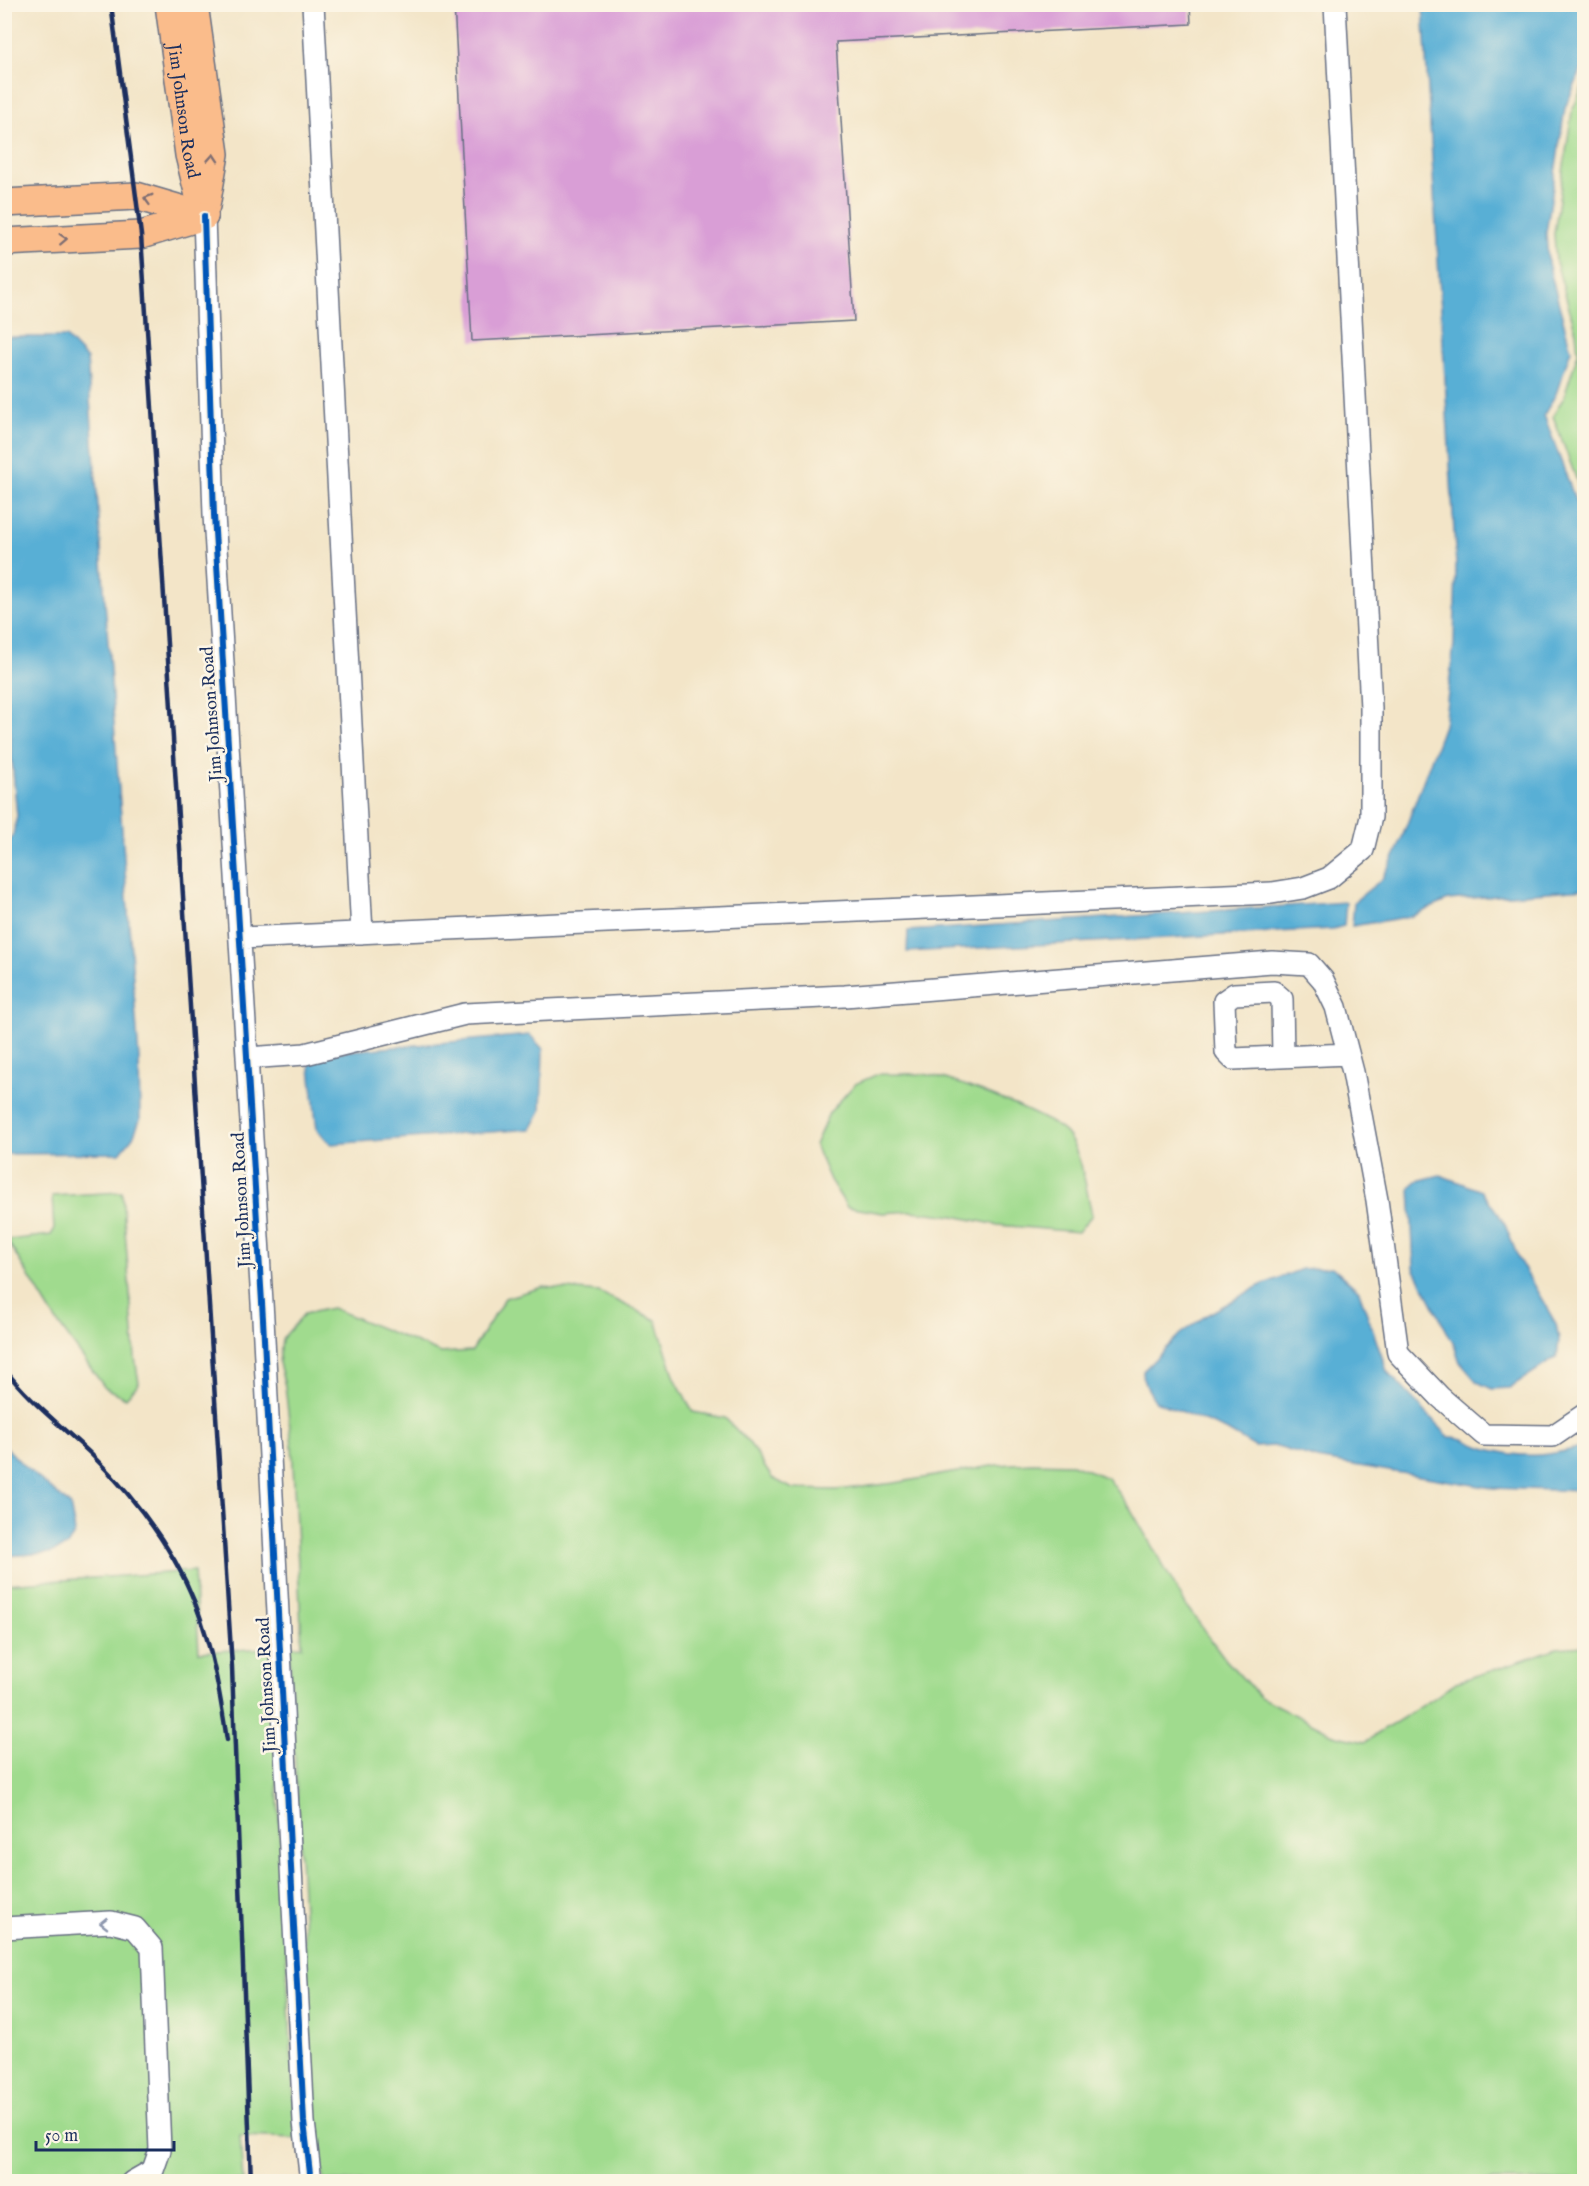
<svg xmlns="http://www.w3.org/2000/svg" width="1589" height="2186" font-family="'IM FELL English',serif">
	<style>
		.green { fill: #a0db8e; stroke: #5e8576; stroke-width: 1.5 }
		.water { fill: #59afd5; stroke: #3a6f9a; stroke-width: 1.5 }
		.building { fill: #d99ed6 }
		.lines { fill: none; stroke-linecap: round; stroke-linejoin: round }
		.minor-casing { stroke: #676f83; stroke-width: 24 }
		.major-casing { stroke: #676f83; stroke-width: 30 }
		.minor { stroke: #fff; stroke-width: 21 }
		.major { stroke: #fabc8b; stroke-width: 27 }
		.rail { stroke: #1b2f5e; stroke-width: 4.5 }
		.cycleway-casing { stroke: #fcf5e5; stroke-width: 10 }
		.cycleway { stroke: #0057b8; stroke-width: 6 }
		.oneway { stroke: #7f6e72 }
		.oneway2 { stroke: #8d97ae }
		.labels { text-anchor: middle; stroke-width: 5; stroke-linejoin: round; paint-order: stroke }
		.street-label { font-size: 18px; fill: #1b2f5e; stroke: #fcf5e5 }
	</style>
	<rect width="100%" height="100%" fill="#fcf5e5"/>
	<filter id="ink" filterUnits="userSpaceOnUse"><feTurbulence type="fractalNoise" baseFrequency=".0167" numOctaves="2"/><feDisplacementMap in="SourceGraphic" scale="12" xChannelSelector="R" yChannelSelector="G"/><feConvolveMatrix kernelMatrix="1 2 1 2 8 2 1 2 1" color-interpolation-filters="sRGB"/></filter>
	<filter id="wash" filterUnits="userSpaceOnUse"><feTurbulence type="fractalNoise" baseFrequency=".008" numOctaves="4" result="noise"/><feDisplacementMap in="SourceGraphic" scale="24" xChannelSelector="R" yChannelSelector="G"/><feGaussianBlur stdDeviation="1.35" result="paint"/><feColorMatrix in="noise" values="0 0 0 0 0 0 0 0 0 0 0 0 0 0 0 0 0 1.4 0 .05"/><feComposite in="paint" operator="in"/></filter>
	<g filter="url(#wash)">
		<rect width="100%" height="100%" fill="#f3e5c8"/>
		<!-- green -->
		<path class="green" d="M 1584,84 L 1584,500 L 1553,416 L 1564,397 L 1578,353 L 1576,332 L 1556,262 L 1554,234 L 1572,111 Z
			M 878,1074 C 895,1075 913,1073 929,1075 C 952,1078 1058,1119 1068,1136 C 1083,1158 1086,1190 1092,1215 L 1078,1232 L 998,1225 L 954,1216 L 911,1211 L 883,1213 L 847,1207 L 830,1180 L 815,1145 L 829,1113 L 855,1084 Z
			M 122,1192 L 135,1358 L 139,1383 L 126,1398 L 105,1388 L 55,1319 L 7,1240 L 51,1235 L 54,1230 L 52,1196 Z
			M 543,1287 L 599,1292 L 656,1320 L 675,1378 L 693,1412 L 725,1418 L 750,1444 L 772,1478 L 793,1489 L 836,1490 L 895,1483 L 997,1465 L 1032,1463 L 1072,1464 L 1108,1478 L 1130,1508 L 1187,1607 L 1226,1660 L 1260,1697 L 1337,1736 L 1365,1742 L 1433,1699 L 1456,1682 L 1491,1671 L 1557,1648 L 1584,1646 L 1584,2181 L 324,2181 L 315,2139 L 289,1647 L 302,1646 L 292,1445 L 285,1386 L 279,1363 L 282,1339 L 304,1314 L 332,1308 L 441,1353 L 472,1351 L 505,1298 Z
			M 194,1571 L 199,1652 L 270,1648 L 296,2138 L 240,2136 L 243,2181 L 5,2182 L 5,1584 Z"/>
		<!-- water -->
		<path class="water" d="M 1423,5 L 1584,5 L 1584,64 L 1565,108 L 1546,233 L 1548,263 L 1571,350 L 1556,394 L 1544,415 L 1584,524 L 1584,889 L 1448,900 L 1413,916 L 1352,926 L 1354,902 L 1382,879 L 1397,851 L 1444,725 L 1454,644 L 1456,566 Z
			M 4,337 L 66,337 L 87,359 L 139,1059 L 140,1120 L 133,1137 L 120,1153 L 5,1154 L 4,851 L 13,835 L 17,816 L 5,682 Z
			M 1346,902 L 1344,926 L 1333,929 L 907,952 L 908,931 Z
			M 530,1035 L 543,1049 L 541,1111 L 531,1129 L 331,1144 L 317,1130 L 309,1059 L 326,1053 Z
			M 1440,1175 L 1482,1191 L 1504,1222 L 1519,1260 L 1556,1324 L 1559,1339 L 1557,1357 L 1509,1388 L 1492,1389 L 1477,1382 L 1460,1362 L 1454,1345 L 1414,1268 L 1410,1187 L 1417,1181 Z
			M 1332,1267 L 1359,1291 L 1387,1371 L 1449,1437 C 1462,1436 1472,1444 1484,1448 C 1522,1459 1547,1457 1584,1446 L 1584,1491 L 1492,1488 L 1317,1459 L 1274,1446 L 1255,1447 L 1226,1430 L 1155,1401 L 1144,1382 L 1143,1371 L 1180,1334 L 1207,1315 L 1259,1286 L 1302,1269 Z
			M 4,1445 L 22,1464 L 70,1505 L 75,1532 L 67,1546 L 50,1553 L 5,1556 Z"/>
		<g id="blocks">
			<!-- building -->
			<path class="building" d="M 454,4 L 1190,4 L 1191,24 L 836,42 L 854,321 L 472,341 Z"/>
		</g>
	</g>
	<g filter="url(#ink)">
		<use href="#blocks" fill-opacity="0" stroke="#676f83" stroke-width="1.5"/>
		<g class="lines">
			<!-- minor casing -->
			<g class="minor-casing">
				<path id="minor" d="M 313,4 L 362,933
					M 204,216 L 214,515 L 263,1319 L 304,2122 L 311,2182
					M 240,938 L 1272,893 L 1303,888 L 1329,878 L 1363,850 L 1371,817 L 1371,708 L 1335,4
					M 1283,1057 L 1282,999 L 1274,992 L 1234,994 L 1224,1001 L 1226,1052 L 1233,1059 L 1348,1054
					M 247,1058 L 305,1054 L 465,1014 L 845,996 L 1272,962 L 1309,964 L 1323,980 L 1336,1007 L 1353,1072 L 1377,1200 L 1398,1353 L 1440,1397 L 1484,1435 L 1553,1436 L 1584,1415
					M 4,1928 L 111,1922 L 135,1928 L 152,1948 L 160,2150 L 153,2170 L 132,2182"/>
			</g>
			<!-- major casing -->
			<g class="major-casing">
				<g id="major">
					<path id="s1" d="M 169,4 L 189,155 L 204,216"/>
					<path d="M 194,4 L 215,154 L 206,206"/>
					<path d="M 4,203 L 136,196 L 204,216"/>
					<path d="M 4,242 L 141,235 L 204,216"/>
				</g>
			</g>
			<!-- minor -->
			<use href="#minor" class="minor"/>
			<!-- major -->
			<use href="#major" class="major"/>
			<!-- rail -->
			<path class="rail" d="M 111,4 L 141,235 L 232,1667 L 251,2182
				M 4,1368 C 28,1401 62,1426 91,1454 C 133,1496 173,1547 195,1603 C 212,1646 220,1694 227,1740"/>
			<!-- cycleway casing -->
			<g class="cycleway-casing">
				<path id="cycleway" d="M 204,216 L 214,515 L 263,1319 L 304,2122 L 311,2182"/>
			</g>
			<!-- cycleway -->
			<use href="#cycleway" class="cycleway"/>
		</g>
		<!-- one-way arrows -->
		<defs><path id="oneway-chevron" d="M-2-3.5L2.5 0L-2 3.5" fill="none" stroke-width="1.6" stroke-linecap="round" stroke-linejoin="round" transform="scale(1.5)"/></defs>
		<g class="oneway">
			<use href="#oneway-chevron" transform="translate(213 158) rotate(-86)"/>
			<use href="#oneway-chevron" transform="translate(148 199) rotate(-164)"/>
			<use href="#oneway-chevron" transform="translate(63 239) rotate(-3)"/>
		</g>
		<use class="oneway2" href="#oneway-chevron" transform="translate(104 1923) rotate(179)"/>
	</g>
	<g class="labels">
		<!-- street labels -->
		<g class="street-label">
			<text dy="6" stroke="none"><textPath href="#s1" startOffset="108">Jim Johnson Road</textPath></text>
			<text transform="translate(211 714) rotate(-94)" y="6">Jim Johnson Road</text>
			<text transform="translate(241 1200) rotate(-93)" y="6">Jim Johnson Road</text>
			<text transform="translate(266 1685) rotate(-93)" y="6">Jim Johnson Road</text>
		</g>
	</g>
	<!-- margin -->
	<rect width="1589" height="2186" fill="none" stroke="#fcf5e5" stroke-width="24"/>
	<!-- scale -->
	<path d="M36 2141v9h138v-9" fill="none" stroke="#1b2f5e" stroke-width="3"/>
	<text x="45" y="2141" font-size="18" fill="#1b2f5e" stroke="#fcf5e5" stroke-width="4.5" paint-order="stroke">50 m</text>
</svg>
